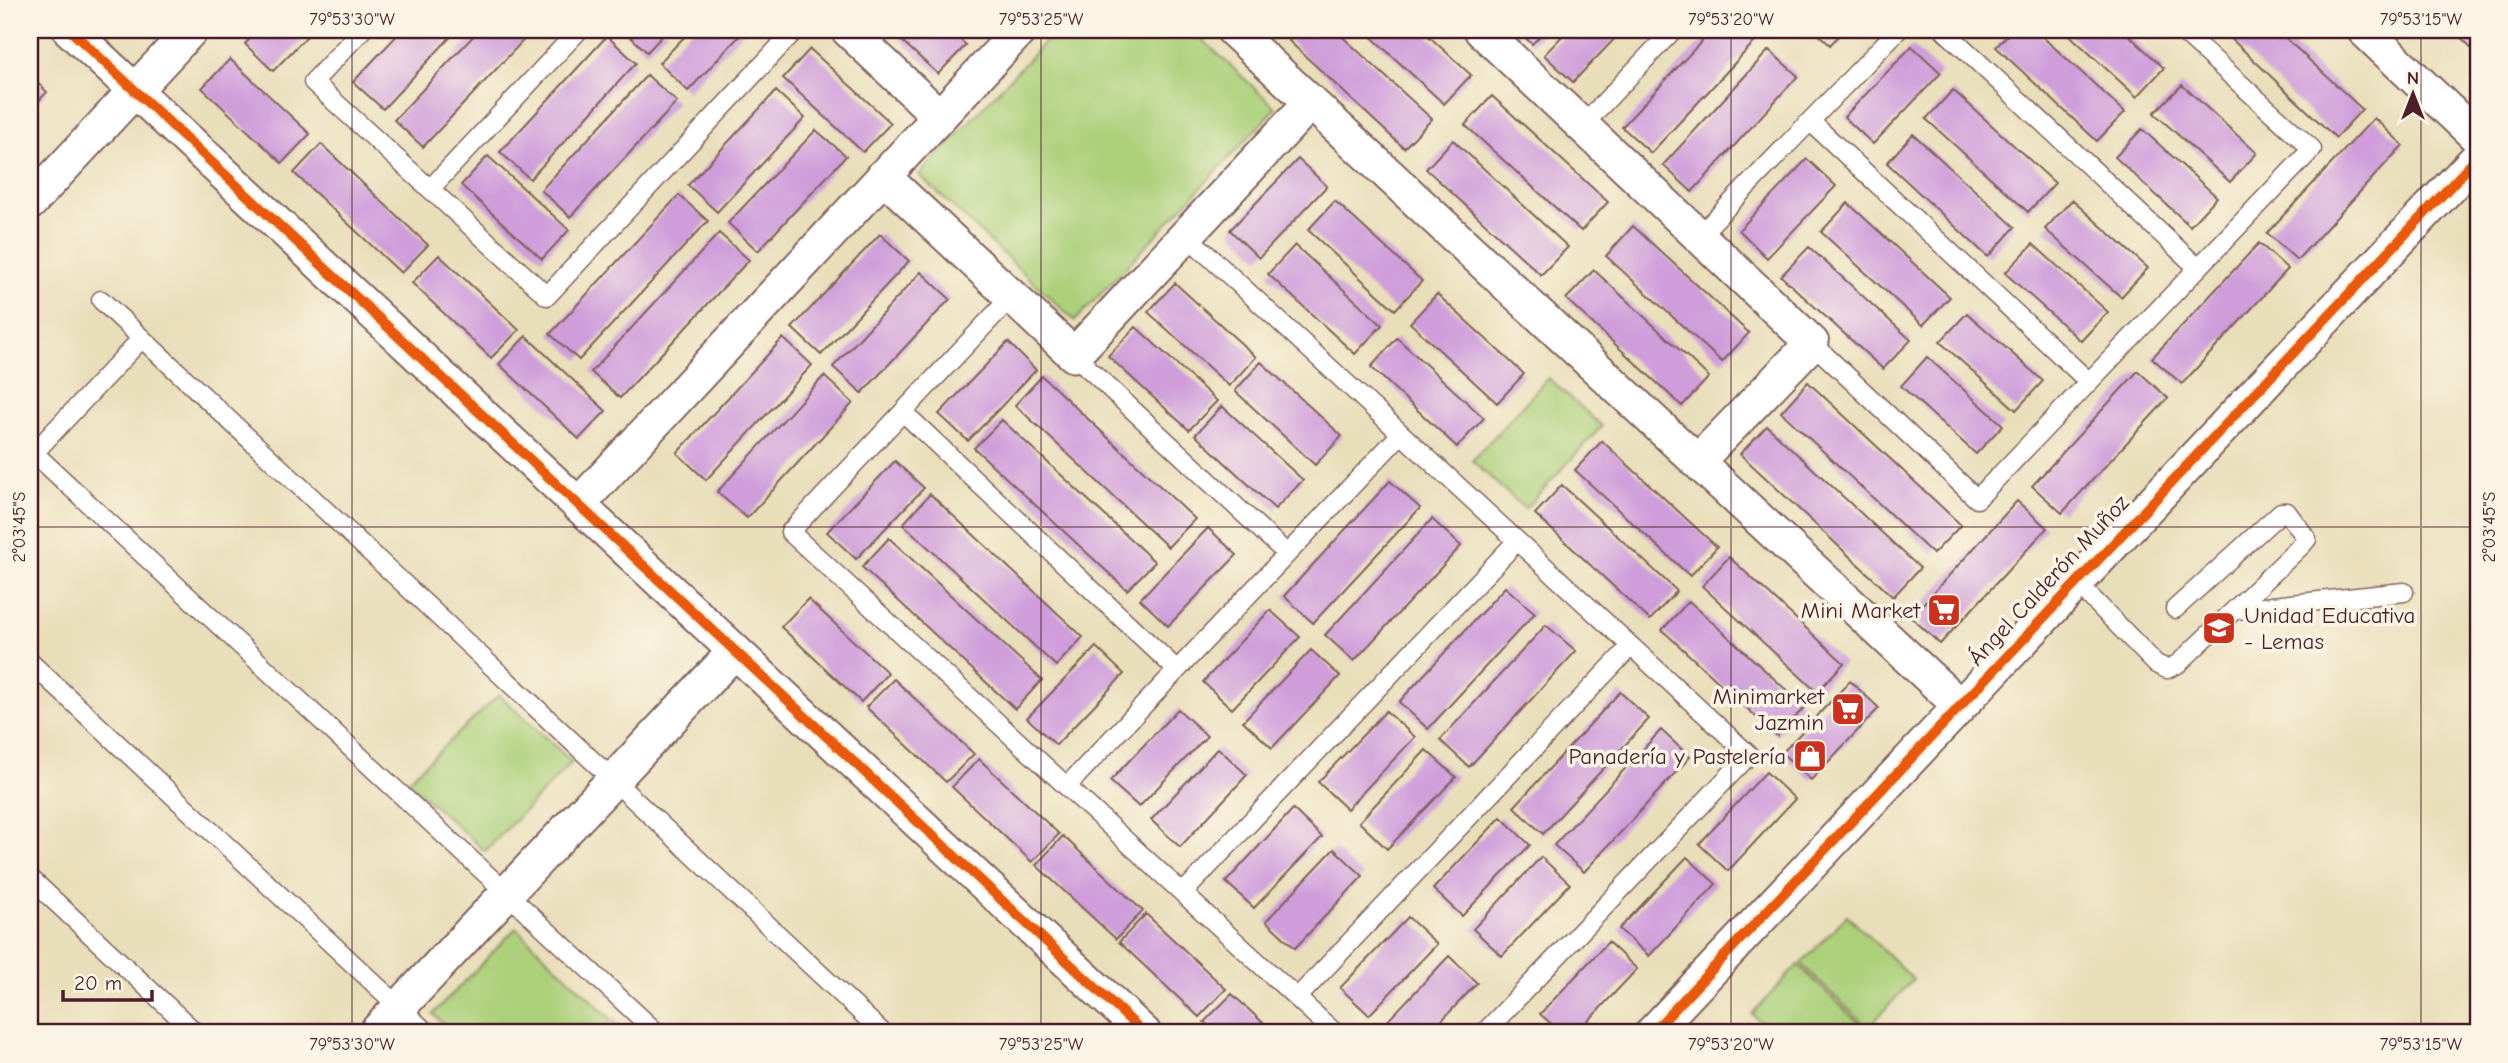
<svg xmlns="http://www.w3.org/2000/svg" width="2508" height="1063" font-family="'Comic Neue',sans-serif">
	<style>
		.green { fill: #acd07a; stroke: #7b7852; stroke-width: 2 }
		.building { fill: #ce9dda }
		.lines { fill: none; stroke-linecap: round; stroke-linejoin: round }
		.lane-casing { stroke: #82625d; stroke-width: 21 }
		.street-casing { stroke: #82625d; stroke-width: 37 }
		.lane { stroke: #fff; stroke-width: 18 }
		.street { stroke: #fff; stroke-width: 33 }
		.cycleway-casing { stroke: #fcf5e5; stroke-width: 15 }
		.cycleway { stroke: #e8590c; stroke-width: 10 }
		.ticks { fill: none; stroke: #4a1f2b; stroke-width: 2; stroke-opacity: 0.45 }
		.labels { text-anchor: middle; stroke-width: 7; stroke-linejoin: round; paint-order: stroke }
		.street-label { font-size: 23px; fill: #4a1f2b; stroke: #fcf5e5 }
		.poi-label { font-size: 23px; fill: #4a1f2b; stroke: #fcf5e5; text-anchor: end }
		.neatline { fill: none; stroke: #4a1f2b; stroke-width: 2.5 }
		.ticks-label { font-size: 18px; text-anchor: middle; fill: #4a1f2b }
	</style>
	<rect width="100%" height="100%" fill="#fcf5e5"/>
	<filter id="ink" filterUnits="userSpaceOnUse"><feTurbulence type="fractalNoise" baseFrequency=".0143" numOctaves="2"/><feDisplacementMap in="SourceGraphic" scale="14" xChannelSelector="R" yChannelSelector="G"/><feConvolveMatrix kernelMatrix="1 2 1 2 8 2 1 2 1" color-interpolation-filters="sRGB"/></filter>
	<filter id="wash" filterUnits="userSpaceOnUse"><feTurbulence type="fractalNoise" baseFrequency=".00686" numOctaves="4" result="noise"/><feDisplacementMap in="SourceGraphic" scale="28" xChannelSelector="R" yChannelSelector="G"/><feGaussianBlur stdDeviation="1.57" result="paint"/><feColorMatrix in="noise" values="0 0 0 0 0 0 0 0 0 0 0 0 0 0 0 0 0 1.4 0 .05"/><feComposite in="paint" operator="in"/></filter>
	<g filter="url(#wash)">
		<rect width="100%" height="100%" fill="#e9deba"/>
		<!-- green -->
		<path class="green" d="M 1056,30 L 1192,30 L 1276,108 L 1075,321 L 919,175 Z
			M 1548,378 L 1602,426 L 1525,509 L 1472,461 Z
			M 499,695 L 572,762 L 485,851 L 407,781 Z
			M 1847,915 L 1913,979 L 1868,1028 L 1801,964 Z
			M 516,928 L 626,1033 L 453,1033 L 433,1014 Z
			M 1798,965 L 1864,1028 L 1860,1033 L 1772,1033 L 1752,1014 Z"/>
		<g id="blocks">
			<!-- building -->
			<path class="building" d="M 258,30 L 313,30 L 273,71 L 245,44 Z
				M 402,30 L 457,30 L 383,109 L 353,82 Z
				M 479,30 L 533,30 L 423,147 L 394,120 Z
				M 623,30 L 668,30 L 647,52 Z
				M 691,30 L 745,30 L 688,91 L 659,63 Z
				M 890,30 L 949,30 L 966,45 L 938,74 Z
				M 1300,30 L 1335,30 L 1432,119 L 1404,148 L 1289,41 Z
				M 1364,30 L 1422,30 L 1471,75 L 1444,104 Z
				M 1517,30 L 1546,30 L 1532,44 Z
				M 1568,30 L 1623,30 L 1573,82 L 1544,55 Z
				M 1712,30 L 1748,30 L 1758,38 L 1651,153 L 1622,127 Z
				M 1814,30 L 1844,30 L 1830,45 Z
				M 2012,30 L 2035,30 L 2125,112 L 2097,141 L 1996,47 Z
				M 2064,30 L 2123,30 L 2164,68 L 2137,97 Z
				M 2222,30 L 2277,30 L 2362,109 L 2336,138 Z
				M 2453,30 L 2478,30 L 2478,48 L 2475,51 Z
				M 607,36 L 636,63 L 530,179 L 500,152 Z
				M 1912,46 L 1941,73 L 1873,144 L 1844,117 Z
				M 810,49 L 891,123 L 863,152 L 783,78 Z
				M 1769,50 L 1798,76 L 1692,192 L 1663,165 Z
				M 230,59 L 310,134 L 282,163 L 202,88 Z
				M 647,75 L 677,102 L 570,217 L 541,190 Z
				M 30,76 L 47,92 L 30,110 Z
				M 2182,85 L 2257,153 L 2230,182 L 2154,113 Z
				M 1953,90 L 2055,183 L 2028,212 L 1926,119 Z
				M 776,91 L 805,118 L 717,212 L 688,185 Z
				M 1492,96 L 1608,202 L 1581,231 L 1465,125 Z
				M 2374,118 L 2403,145 L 2297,260 L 2267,233 Z
				M 2142,129 L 2217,197 L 2190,226 L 2115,157 Z
				M 816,130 L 846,156 L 758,251 L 728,223 Z
				M 1913,134 L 2015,227 L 1988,257 L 1887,163 Z
				M 1453,140 L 1568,247 L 1541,275 L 1426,169 Z
				M 321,144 L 428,245 L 401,273 L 294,173 Z
				M 488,156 L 569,230 L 542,259 L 461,185 Z
				M 1298,159 L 1327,186 L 1259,258 L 1230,230 Z
				M 1807,159 L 1836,186 L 1767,258 L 1739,230 Z
				M 679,195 L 708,221 L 579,360 L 550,334 Z
				M 2072,200 L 2148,268 L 2121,297 L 2045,229 Z
				M 1335,201 L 1422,281 L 1395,310 L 1308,230 Z
				M 1848,203 L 1950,297 L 1923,325 L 1821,232 Z
				M 1633,226 L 1749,333 L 1722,362 L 1606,256 Z
				M 719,233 L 749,260 L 620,398 L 591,372 Z
				M 880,234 L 909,261 L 821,355 L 792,328 Z
				M 2259,243 L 2288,269 L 2182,384 L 2152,358 Z
				M 2033,244 L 2108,312 L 2081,341 L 2005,273 Z
				M 1295,245 L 1382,325 L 1355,354 L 1268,274 Z
				M 1809,247 L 1911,340 L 1883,369 L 1781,276 Z
				M 439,255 L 519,330 L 491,358 L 412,283 Z
				M 1594,270 L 1709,377 L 1682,406 L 1566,299 Z
				M 921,272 L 950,299 L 862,393 L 833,367 Z
				M 1175,283 L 1256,357 L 1229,386 L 1148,312 Z
				M 1437,294 L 1524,374 L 1497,403 L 1410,323 Z
				M 1967,313 L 2043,381 L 2016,410 L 1940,342 Z
				M 1136,327 L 1217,401 L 1189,430 L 1108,356 Z
				M 526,336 L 606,411 L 579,439 L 499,364 Z
				M 783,338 L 812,365 L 706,480 L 677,453 Z
				M 1397,338 L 1484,418 L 1457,447 L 1371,367 Z
				M 1008,342 L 1036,370 L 968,441 L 939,414 Z
				M 1927,357 L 2003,425 L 1976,454 L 1901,386 Z
				M 1261,362 L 1342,436 L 1315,465 L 1235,391 Z
				M 2138,371 L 2168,398 L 2062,513 L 2032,486 Z
				M 824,376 L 853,403 L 747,518 L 717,492 Z
				M 1042,376 L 1195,519 L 1168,547 L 1015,405 Z
				M 1808,382 L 1961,525 L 1933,554 L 1781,412 Z
				M 1222,406 L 1303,480 L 1275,509 L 1195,435 Z
				M 1002,420 L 1155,562 L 1127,590 L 974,448 Z
				M 1767,426 L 1920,568 L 1893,597 L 1740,454 Z
				M 1602,441 L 1717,547 L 1690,576 L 1575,470 Z
				M 895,461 L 924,488 L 856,559 L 827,532 Z
				M 1390,481 L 1420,508 L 1313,623 L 1284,596 Z
				M 1562,485 L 1677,591 L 1650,620 L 1535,514 Z
				M 930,494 L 1083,637 L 1056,666 L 903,524 Z
				M 2017,501 L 2047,528 L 1940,644 L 1911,617 Z
				M 1432,519 L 1461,546 L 1354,661 L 1325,635 Z
				M 1208,528 L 1237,555 L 1168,626 L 1140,599 Z
				M 889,538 L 1042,680 L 1015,709 L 862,567 Z
				M 1729,557 L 1844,663 L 1817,692 L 1702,586 Z
				M 1505,587 L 1535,613 L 1428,729 L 1399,702 Z
				M 808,599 L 888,673 L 861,702 L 781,627 Z
				M 1689,601 L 1805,707 L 1777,736 L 1662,630 Z
				M 1270,610 L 1300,637 L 1232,709 L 1203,682 Z
				M 1546,625 L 1576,651 L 1469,767 L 1440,740 Z
				M 1096,647 L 1124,674 L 1056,745 L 1027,718 Z
				M 1311,650 L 1340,676 L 1272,748 L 1243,721 Z
				M 894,679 L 974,754 L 946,782 L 866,707 Z
				M 1850,681 L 1879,708 L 1811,780 L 1782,753 Z
				M 1620,692 L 1649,719 L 1543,834 L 1514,807 Z
				M 1178,709 L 1207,736 L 1139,807 L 1110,781 Z
				M 1386,711 L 1415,737 L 1347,809 L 1318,782 Z
				M 1661,730 L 1690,757 L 1584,872 L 1554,845 Z
				M 1218,748 L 1247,775 L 1180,847 L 1151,820 Z
				M 1426,750 L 1456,777 L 1387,849 L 1359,822 Z
				M 979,759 L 1059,834 L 1032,862 L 952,787 Z
				M 1766,772 L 1795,799 L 1728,871 L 1699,844 Z
				M 1293,809 L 1322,837 L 1254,908 L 1226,882 Z
				M 1501,817 L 1530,845 L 1462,916 L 1433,889 Z
				M 1063,836 L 1143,911 L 1116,939 L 1036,865 Z
				M 1334,849 L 1363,876 L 1295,948 L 1266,921 Z
				M 1541,857 L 1570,884 L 1502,956 L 1473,929 Z
				M 1687,857 L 1716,884 L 1649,956 L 1619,929 Z
				M 1146,914 L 1226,989 L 1199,1017 L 1119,942 Z
				M 1408,917 L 1437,944 L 1369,1015 L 1340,988 Z
				M 1608,942 L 1637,969 L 1577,1033 L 1562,1033 L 1540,1014 Z
				M 1449,956 L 1477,983 L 1430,1033 L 1387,1033 L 1381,1028 Z
				M 1232,994 L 1274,1033 L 1216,1033 L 1204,1022 Z"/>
		</g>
	</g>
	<g filter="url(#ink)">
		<use href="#blocks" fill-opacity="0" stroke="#82625d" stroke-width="2"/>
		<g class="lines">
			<!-- lane casing -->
			<g class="lane-casing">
				<path id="lane" d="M 362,30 L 313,82 L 547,296 L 795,30
					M 1944,30 L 2198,268
					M 1810,121 L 2089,382
					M 1582,126 L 1673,30
					M 430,189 L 579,30
					M 1186,235 L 1749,755 L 1484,1033
					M 1699,236 L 1898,30
					M 1012,296 L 790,532 L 1335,1033
					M 101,300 L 883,1033
					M 1812,343 L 1977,499 L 2312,149 L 2181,30
					M 1074,355 L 1287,554
					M 903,412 L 1177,670
					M 34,453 L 657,1033
					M 30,457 L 142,338
					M 2075,581 L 2156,664 L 2167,669 L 2178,664 L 2303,544 L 2307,539 L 2287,512 L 2281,512 L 2175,609
					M 2235,610 L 2404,592
					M 30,662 L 427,1033
					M 1067,786 L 1401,434
					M 30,878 L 196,1033
					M 1183,893 L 1517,541
					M 1297,998 L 1631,646"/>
			</g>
			<!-- street casing -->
			<g class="street-casing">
				<path id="street" d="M 70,30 L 1144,1033
					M 848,30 L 939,116
					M 1233,30 L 1959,705
					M 1481,30 L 1812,343 L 1697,462
					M 2364,30 L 2478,138
					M 883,176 L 1074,355 L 1311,102
					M 30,203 L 191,30
					M 578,505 L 1020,30
					M 375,1033 L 734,652
					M 1652,1033 L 2478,157"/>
			</g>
			<!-- lane -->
			<use href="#lane" class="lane"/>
			<!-- street -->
			<use href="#street" class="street"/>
			<!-- cycleway casing -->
			<g class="cycleway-casing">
				<path id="cycleway" d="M 70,30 L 1144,1033
					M 1652,1033 L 2478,157"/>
			</g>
			<!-- cycleway -->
			<use href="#cycleway" class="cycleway"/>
		</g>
	</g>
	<!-- ticks -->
	<path class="ticks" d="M 352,30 L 352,1033M 1041,30 L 1041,1033M 1731,30 L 1731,1033M 2421,30 L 2421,1033M 30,527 L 2478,527"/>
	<!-- icons -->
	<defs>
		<g id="supermarket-square" transform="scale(1.75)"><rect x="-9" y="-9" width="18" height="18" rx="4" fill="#c8321e" stroke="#fcf5e5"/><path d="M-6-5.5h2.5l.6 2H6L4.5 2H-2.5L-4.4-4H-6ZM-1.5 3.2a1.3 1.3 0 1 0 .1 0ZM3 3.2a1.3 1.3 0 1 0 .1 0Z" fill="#fff"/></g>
		<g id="school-square" transform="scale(1.75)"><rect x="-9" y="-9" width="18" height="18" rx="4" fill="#c8321e" stroke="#fcf5e5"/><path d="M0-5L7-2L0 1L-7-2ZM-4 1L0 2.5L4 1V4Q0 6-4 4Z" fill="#fff"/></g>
		<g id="shop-square" transform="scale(1.75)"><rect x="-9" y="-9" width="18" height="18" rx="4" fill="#c8321e" stroke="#fcf5e5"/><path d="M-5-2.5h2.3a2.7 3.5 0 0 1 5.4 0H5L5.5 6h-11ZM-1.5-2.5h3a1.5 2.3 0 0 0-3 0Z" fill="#fff"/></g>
	</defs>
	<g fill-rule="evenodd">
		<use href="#supermarket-square" x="1944" y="610"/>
		<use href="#school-square" x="2219" y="628"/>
		<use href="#supermarket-square" x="1848" y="709"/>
		<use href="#shop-square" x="1810" y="756"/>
	</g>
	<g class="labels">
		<!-- street labels -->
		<g class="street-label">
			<text transform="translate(2048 580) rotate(-47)" y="8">Ángel Calderón Muñoz</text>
		</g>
		<!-- poi labels -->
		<g class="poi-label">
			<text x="1920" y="618">Mini Market</text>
			<text x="2244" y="623" text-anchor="start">Unidad Educativa<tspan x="2244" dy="26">- Lemas</tspan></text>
			<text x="1824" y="704">Minimarket<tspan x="1824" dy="26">Jazmin</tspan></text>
			<text x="1786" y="764">Panadería y Pastelería</text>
		</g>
	</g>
	<!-- margin -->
	<rect width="2508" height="1063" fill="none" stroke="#fcf5e5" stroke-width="77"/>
	<!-- north arrow -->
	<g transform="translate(2413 94)" stroke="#fcf5e5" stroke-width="5" paint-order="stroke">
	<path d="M0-5L12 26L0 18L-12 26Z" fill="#4a1f2b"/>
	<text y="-10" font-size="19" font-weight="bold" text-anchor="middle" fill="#4a1f2b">N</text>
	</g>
	<!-- scale -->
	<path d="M63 990v10h89v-10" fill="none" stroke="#4a1f2b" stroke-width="3.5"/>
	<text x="74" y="990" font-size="21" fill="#4a1f2b" stroke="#fcf5e5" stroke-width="5" paint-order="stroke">20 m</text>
	<rect x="38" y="38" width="2432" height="986" class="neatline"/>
	<g class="ticks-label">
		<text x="352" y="25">79°53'30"W</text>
		<text x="1041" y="25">79°53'25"W</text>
		<text x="1731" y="25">79°53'20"W</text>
		<text x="2421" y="25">79°53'15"W</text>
		<text transform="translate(19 527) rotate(-90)" y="6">2°03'45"S</text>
		<text transform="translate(2489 527) rotate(-90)" y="6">2°03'45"S</text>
		<text x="352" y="1050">79°53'30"W</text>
		<text x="1041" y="1050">79°53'25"W</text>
		<text x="1731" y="1050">79°53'20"W</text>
		<text x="2421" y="1050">79°53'15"W</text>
	</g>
</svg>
